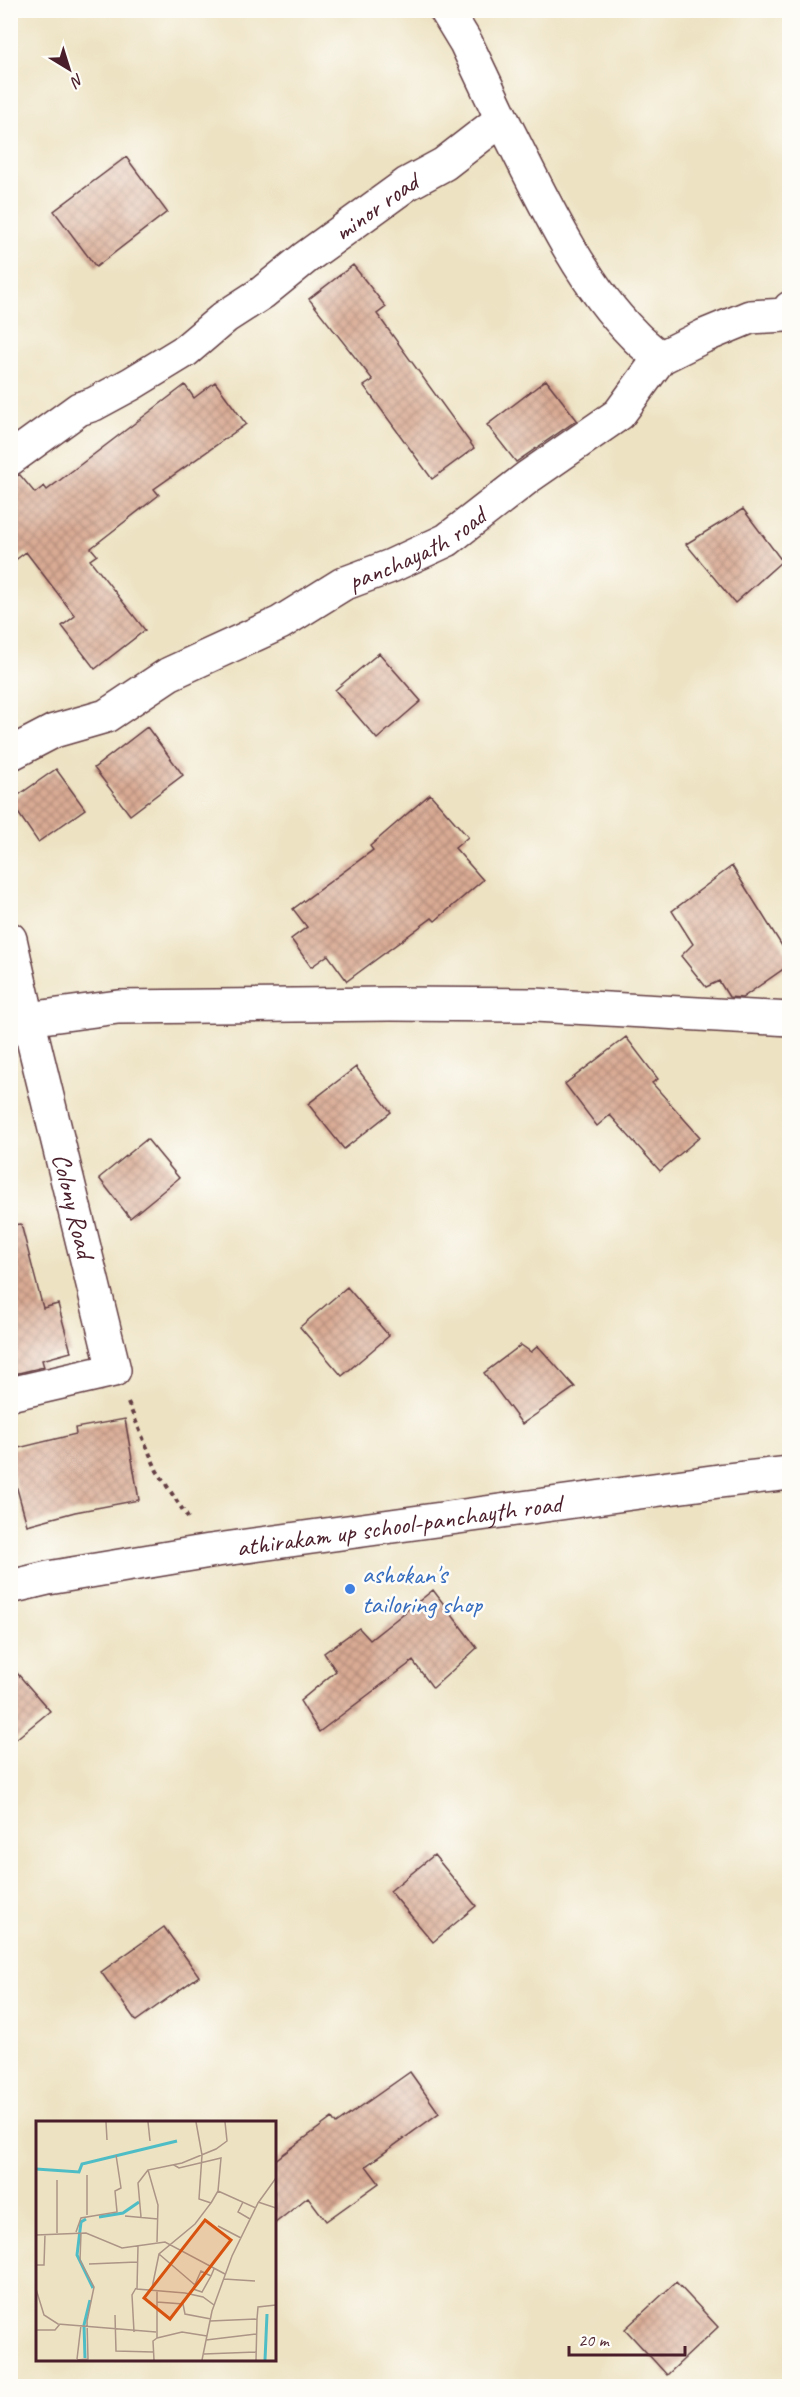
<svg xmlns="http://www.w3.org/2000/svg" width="800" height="2397" font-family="Caveat,sans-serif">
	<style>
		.building { fill: url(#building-cross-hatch) }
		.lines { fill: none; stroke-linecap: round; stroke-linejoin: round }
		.minor-casing { stroke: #623c42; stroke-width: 36 }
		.path { stroke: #623c42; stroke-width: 4; stroke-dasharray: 4.5 4.5; stroke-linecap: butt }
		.minor { stroke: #fff; stroke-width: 33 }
		.shop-dot { fill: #3f7fe0; stroke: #fdfcf7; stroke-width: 2 }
		.labels { text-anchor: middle; stroke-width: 5; stroke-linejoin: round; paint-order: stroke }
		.street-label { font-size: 26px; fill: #4a1f2b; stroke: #fdfcf7 }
		.shop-label { font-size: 26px; fill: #366cbe; stroke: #fdfcf7; text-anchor: start }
		.inset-river { fill: none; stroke: #4fbdc5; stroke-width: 3 }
		.inset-road { fill: none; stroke: #ac9486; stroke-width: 1.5 }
		.view { fill: #d8530f; fill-opacity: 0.15; stroke: #d8530f; stroke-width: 3 }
		.inset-edge { fill: none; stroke: #4a1f2b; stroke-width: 3 }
	</style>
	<defs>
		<pattern id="building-cross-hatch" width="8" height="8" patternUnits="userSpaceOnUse" patternTransform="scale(1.5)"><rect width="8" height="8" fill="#d9ab94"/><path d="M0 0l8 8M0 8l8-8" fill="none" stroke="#b28b79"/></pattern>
	</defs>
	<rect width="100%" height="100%" fill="#fdfcf7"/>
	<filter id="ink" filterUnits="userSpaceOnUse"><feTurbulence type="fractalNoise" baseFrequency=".0167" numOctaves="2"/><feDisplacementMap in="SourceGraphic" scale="12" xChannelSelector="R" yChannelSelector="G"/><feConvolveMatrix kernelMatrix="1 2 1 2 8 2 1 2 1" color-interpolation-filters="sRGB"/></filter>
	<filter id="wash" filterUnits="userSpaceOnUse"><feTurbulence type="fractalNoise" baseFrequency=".008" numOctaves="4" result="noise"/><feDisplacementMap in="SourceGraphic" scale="24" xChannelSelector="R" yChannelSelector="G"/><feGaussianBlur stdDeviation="1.35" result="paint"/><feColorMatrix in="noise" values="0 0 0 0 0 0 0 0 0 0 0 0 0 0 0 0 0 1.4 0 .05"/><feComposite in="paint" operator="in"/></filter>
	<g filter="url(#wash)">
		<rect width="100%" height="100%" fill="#ede2c2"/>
		<g id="blocks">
			<!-- building -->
			<path class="building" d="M 126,157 L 167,212 L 96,267 L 54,211 Z
				M 353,265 L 386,307 L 377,314 L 474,448 L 432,479 L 364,386 L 373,380 L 309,299 Z
				M 546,380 L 577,420 L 516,462 L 487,425 Z
				M 215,382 L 246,424 L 154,489 L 159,495 L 91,548 L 97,555 L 90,560 L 145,630 L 95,669 L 62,626 L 75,616 L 26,552 L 10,564 L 10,477 L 20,475 L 35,493 L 44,486 L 47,490 L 185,385 L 194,398 Z
				M 743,509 L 782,561 L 735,603 L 686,544 Z
				M 379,653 L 421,701 L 377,739 L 335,690 Z
				M 147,727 L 183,775 L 130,815 L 94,768 Z
				M 56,769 L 85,809 L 38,842 L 10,801 Z
				M 430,794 L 468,837 L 455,848 L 483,880 L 435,921 L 432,918 L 347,981 L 328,955 L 311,967 L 291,939 L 307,927 L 293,909 L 373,850 L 370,846 Z
				M 732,866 L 789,957 L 789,965 L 742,998 L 729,997 L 719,981 L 706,987 L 681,956 L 693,944 L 672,911 Z
				M 626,1037 L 658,1079 L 652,1083 L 700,1137 L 660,1171 L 610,1115 L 597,1126 L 565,1084 Z
				M 356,1067 L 391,1112 L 344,1149 L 308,1104 Z
				M 147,1139 L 179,1178 L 130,1218 L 99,1178 Z
				M 21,1224 L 43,1308 L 58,1304 L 71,1352 L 42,1360 L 44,1367 L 10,1375 L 10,1225 Z
				M 347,1287 L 389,1336 L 342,1376 L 300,1327 Z
				M 521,1345 L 531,1352 L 538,1346 L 575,1387 L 522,1424 L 484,1373 Z
				M 125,1419 L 139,1500 L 75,1512 L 27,1525 L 10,1463 L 10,1450 L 76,1434 L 75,1428 Z
				M 433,1590 L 477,1648 L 433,1688 L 413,1661 L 319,1732 L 300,1701 L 336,1671 L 324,1653 L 359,1628 L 370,1640 Z
				M 10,1665 L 50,1711 L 10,1744 Z
				M 434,1855 L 476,1906 L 433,1942 L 390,1891 Z
				M 164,1927 L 199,1976 L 136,2021 L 101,1972 Z
				M 410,2072 L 439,2113 L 366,2166 L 379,2183 L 326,2221 L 308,2197 L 274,2224 L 274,2161 L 332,2118 L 336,2124 Z
				M 676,2282 L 718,2327 L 667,2375 L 625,2329 Z"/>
		</g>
	</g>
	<g filter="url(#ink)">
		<use href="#blocks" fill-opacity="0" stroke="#623c42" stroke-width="1.5"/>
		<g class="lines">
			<!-- minor casing -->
			<g class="minor-casing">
				<g id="minor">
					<path d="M 446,10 L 466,43 L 502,119"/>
					<path id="s1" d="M 10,459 L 79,409 L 94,404 L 131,384 L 185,351 L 225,317 L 262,293 L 305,258 L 407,184 L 444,164 L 502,119 C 538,189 577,278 633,334 C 641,343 651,350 660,358"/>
					<path id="s2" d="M 10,754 L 54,731 L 106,716 L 169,674 L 280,623 L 343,584 L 391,566 L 447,540 L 528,477 L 619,414 L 660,358 L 704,336 L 750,317 L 785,315 L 790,308"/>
					<path id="s3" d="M 10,939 L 28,1019 L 114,1370 L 10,1394"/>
					<path d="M 28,1019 L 118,1007 L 391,1004 L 535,1005 L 790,1019"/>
					<path id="s4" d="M 10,1587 L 48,1578 L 210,1551 L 719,1481 L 790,1473"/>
				</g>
			</g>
			<!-- path -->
			<path class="path" d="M 128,1403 L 157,1471 L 188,1518"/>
			<!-- minor -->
			<use href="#minor" class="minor"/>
		</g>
	</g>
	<!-- markers -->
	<circle class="shop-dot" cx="350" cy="1589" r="6"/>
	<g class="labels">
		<!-- street labels -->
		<g class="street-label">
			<text dy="9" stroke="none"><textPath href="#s1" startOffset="446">minor road</textPath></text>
			<text dy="9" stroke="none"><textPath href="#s2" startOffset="458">panchayath road</textPath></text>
			<text dy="9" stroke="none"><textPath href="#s3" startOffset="274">Colony Road</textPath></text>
			<text dy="9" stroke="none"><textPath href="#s4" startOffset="394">athirakam up school-panchayth road</textPath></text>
		</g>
		<!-- shop labels -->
		<g class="shop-label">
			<text x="362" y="1583">ashokan's<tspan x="362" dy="30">tailoring shop</tspan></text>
		</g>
	</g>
	<!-- overview -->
	<g transform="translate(36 2121)">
		<rect width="240" height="240" fill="#ede2c2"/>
		<path class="inset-river" d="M 0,48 L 43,51 L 46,43 L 141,20M 63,96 L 87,92 L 103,81M 50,98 L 45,101 L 41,134 L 57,167M 49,237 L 48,204 L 54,179M 229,239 L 231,193"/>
		<path class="inset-road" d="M 70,1 L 71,19M 112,1 L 114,20M 138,44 L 143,47 L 185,37 L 182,70 L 175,82M 21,59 L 21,112M 182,70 L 220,87M 207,81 L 202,91 L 214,98M 222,81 L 240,87M 51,94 L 51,54M 89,95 L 122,98M 105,96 L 102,62 L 112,49M 182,105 L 205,117M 40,111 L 45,97 L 81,91 L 79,70 L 85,67 L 80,34M 0,114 L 50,112 L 86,127 L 129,121 L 189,153M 121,121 L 122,84 L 112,49 L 146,42 L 180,28 L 191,20 L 189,1M 102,125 L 101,168 L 149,172 L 167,176 L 178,184M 123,133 L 159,164M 53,143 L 101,141M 0,144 L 8,144 L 9,113M 175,155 L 165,150 L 157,168 L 166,171 L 175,155 L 178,148M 188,158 L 219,160M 116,167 L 123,133 L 159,103 L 175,82 L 163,78 L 166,34 L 160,1M 0,168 L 8,194 L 22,203 L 120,211M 121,169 L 121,181 L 147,183 L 149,193 L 175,198M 121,181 L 121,217 L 146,211 L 171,215M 79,194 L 80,230 L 117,231M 174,200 L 221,198 L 222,186 L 240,184M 0,209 L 19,209 L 24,203M 98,211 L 96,174 L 100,167M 170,219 L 220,213M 168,233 L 220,231M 41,238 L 45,204M 41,239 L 52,238 L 51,200 L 58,166 L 44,139 L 45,112M 118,239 L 117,220 L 121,217M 166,239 L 176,190 L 196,135 L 222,82 L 240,57M 220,239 L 221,198"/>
		<path class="view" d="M 169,99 L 195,119 L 134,198 L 108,177 Z"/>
		<rect width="240" height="240" class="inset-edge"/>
	</g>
	<!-- margin -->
	<rect width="800" height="2397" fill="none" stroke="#fdfcf7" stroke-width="36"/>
	<!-- north arrow -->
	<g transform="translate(69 69) rotate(142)" stroke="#fdfcf7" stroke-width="4.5" paint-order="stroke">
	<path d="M0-4.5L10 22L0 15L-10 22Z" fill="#4a1f2b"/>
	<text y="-9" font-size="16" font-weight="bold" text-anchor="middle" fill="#4a1f2b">N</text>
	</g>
	<!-- scale -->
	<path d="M569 2346v9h116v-9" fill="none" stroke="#4a1f2b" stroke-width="3"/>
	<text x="578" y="2346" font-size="18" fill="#4a1f2b" stroke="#fdfcf7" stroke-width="4.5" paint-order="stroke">20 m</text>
</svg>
